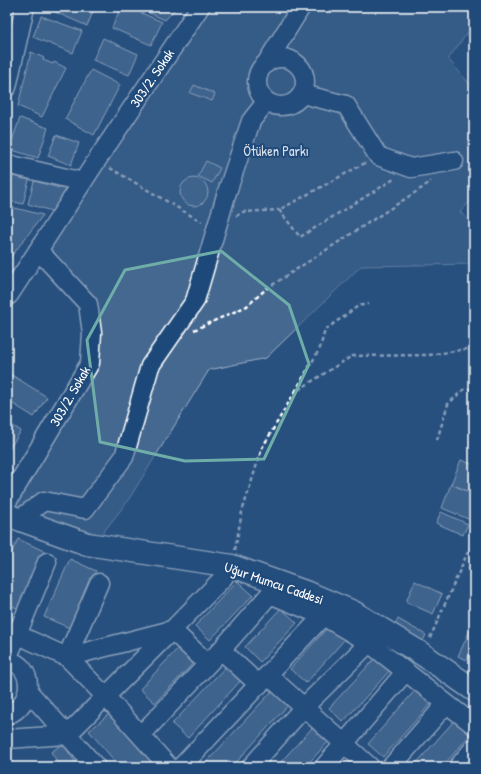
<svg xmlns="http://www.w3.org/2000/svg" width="481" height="774" font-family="'Patrick Hand',sans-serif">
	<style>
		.green { fill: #446890; stroke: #a2b4c8 }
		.building { fill: #5a7a9d; stroke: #fff }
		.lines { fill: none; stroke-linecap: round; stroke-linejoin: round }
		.minor-casing { stroke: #fff; stroke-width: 21 }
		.major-casing { stroke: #fff; stroke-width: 25 }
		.path { stroke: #fff; stroke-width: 2.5; stroke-dasharray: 4 3; stroke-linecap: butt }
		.minor { stroke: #1f4a7a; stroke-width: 18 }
		.major { stroke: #1f4a7a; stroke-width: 22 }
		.marked { fill: none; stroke: #6fada8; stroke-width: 3; stroke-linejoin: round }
		.labels { text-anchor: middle; stroke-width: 4; stroke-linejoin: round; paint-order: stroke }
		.street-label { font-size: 14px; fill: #fff; stroke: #1f4a7a }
		.park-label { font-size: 14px; fill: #dae1e9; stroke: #1f4a7a }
	</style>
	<rect width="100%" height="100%" fill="#28517f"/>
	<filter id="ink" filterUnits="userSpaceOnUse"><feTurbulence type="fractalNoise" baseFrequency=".025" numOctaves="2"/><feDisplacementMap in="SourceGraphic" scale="8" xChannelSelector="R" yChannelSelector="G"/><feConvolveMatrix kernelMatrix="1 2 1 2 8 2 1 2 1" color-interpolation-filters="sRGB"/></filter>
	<g filter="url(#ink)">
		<!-- green -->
		<path class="green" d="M 200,7 L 474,7 L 474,24 L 448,59 L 474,89 L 474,197 L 460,212 L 474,225 L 474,264 L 361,266 L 266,358 L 209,370 L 127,502 L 101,535 L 38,516 L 13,505 L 90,363 L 88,304 L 38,250 Z"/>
		<!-- building -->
		<path class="building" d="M 44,7 L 95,7 L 87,26 Z
			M 121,7 L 128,7 L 162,22 L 151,45 L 112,28 Z
			M 136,7 L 177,7 L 165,20 Z
			M 7,8 L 12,10 L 7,30 Z
			M 41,16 L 82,31 L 73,53 L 33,37 Z
			M 103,38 L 138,54 L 129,75 L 93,60 Z
			M 31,52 L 44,58 L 43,60 L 53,64 L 54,62 L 66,68 L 42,117 L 18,106 Z
			M 91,70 L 120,85 L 94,135 L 65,119 Z
			M 194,85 L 215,94 L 212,101 L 190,93 Z
			M 20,118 L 48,128 L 38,158 L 9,149 Z
			M 56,135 L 79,143 L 71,165 L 48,156 Z
			M 206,161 L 220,168 L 212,183 L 198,176 Z
			M 7,175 L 29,180 L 23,204 L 7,200 Z
			M180 192a14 14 0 1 1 28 0a14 14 0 1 1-28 0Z
			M 34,181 L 67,190 L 55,212 L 28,204 Z
			M 7,206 L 43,215 L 10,258 L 7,257 Z
			M 7,372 L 47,397 L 34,417 L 7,400 Z
			M 7,422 L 21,431 L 7,452 Z
			M 461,460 L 474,465 L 474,494 L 451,484 Z
			M 451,484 L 474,494 L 474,518 L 473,521 L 442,508 Z
			M 441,512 L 468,524 L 463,535 L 436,523 Z
			M 18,539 L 44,551 L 17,608 L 7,604 L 7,562 Z
			M 474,555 L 474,570 L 468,568 Z
			M 70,559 L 96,571 L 70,628 L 44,617 Z
			M 237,581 L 253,595 L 210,640 L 195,626 Z
			M 415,581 L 442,594 L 433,614 L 406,602 Z
			M 281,608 L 297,623 L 260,662 L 245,647 Z
			M 398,619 L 426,635 L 421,644 L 393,628 Z
			M 473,624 L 474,624 L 474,645 L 467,660 L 458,656 Z
			M 330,625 L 345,639 L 306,683 L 290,669 Z
			M 181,645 L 197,659 L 155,703 L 140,689 Z
			M 379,654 L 393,667 L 343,722 L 329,708 Z
			M 229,663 L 244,677 L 188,738 L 172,724 Z
			M 418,687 L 433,701 L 383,757 L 368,744 Z
			M 273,690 L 289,704 L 232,767 L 202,767 Z
			M 110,713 L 156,767 L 120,767 L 89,731 Z
			M 454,721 L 470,735 L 442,767 L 413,767 Z
			M 313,727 L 329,741 L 305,767 L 276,767 Z
			M 63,744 L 79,767 L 61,767 L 51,752 Z"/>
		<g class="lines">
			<!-- minor casing -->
			<g class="minor-casing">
				<path id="minor" d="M257 82a24 24 0 1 1 48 0a24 24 0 1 1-48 0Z
					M 267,62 L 301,7
					M 7,87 L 25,7
					M 302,94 L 346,105 L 378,156 L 411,168 L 454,161
					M 7,164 L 83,182
					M 7,294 L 9,295 L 97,160 L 200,7
					M 7,502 L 90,363 L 92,333 L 88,304 L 38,250
					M 18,520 L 44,501 L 85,509 L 124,457 L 150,366 L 195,301 L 227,192 L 251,121 L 266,102
					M 7,630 L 67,657 L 99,583
					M 221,650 L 259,685
					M 67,657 L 172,630 L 224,577
					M 67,657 L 106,697 L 169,767
					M 7,659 L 47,562
					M 7,660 C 36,666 34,705 7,715
					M 268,675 L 370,767
					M 28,691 L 96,767
					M 141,735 L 221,650 L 270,594 L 323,616 L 369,643 L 474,725
					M 7,739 L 67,735 L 172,630 L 208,664
					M 181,767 L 323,616
					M 251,767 L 304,707 L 369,643
					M 324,767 L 406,671
					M 391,767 L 446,704
					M 458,767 L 474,748"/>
			</g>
			<!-- major casing -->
			<g class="major-casing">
				<path id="major" d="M 7,515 L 87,544 L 232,566 L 308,593 L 353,612 L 422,654 L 474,690"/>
			</g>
			<!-- path -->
			<path class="path" d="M 365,163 L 279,210 L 300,237 L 394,179
				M 110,168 L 202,222
				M 236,216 L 243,212 L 279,210
				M 194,330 L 247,306 L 266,289 L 422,188 L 431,181
				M 295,392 L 320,348 L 325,330 L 358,306 L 368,304
				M 437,440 L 448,404 L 463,390 L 474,388
				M 235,550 L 242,512 L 262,448 L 295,392 L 352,356 L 429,355 L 474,348
				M 430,638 L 474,538"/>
			<!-- minor -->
			<use href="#minor" class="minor"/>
			<!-- major -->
			<use href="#major" class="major"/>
		</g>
	</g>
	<!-- marked area -->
	<path d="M0 0H481V774H0ZM 221,251 L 289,305 L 309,364 L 264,459 L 185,461 L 100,442 L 87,340 L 125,270 Z" fill="#28517f" fill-opacity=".55" fill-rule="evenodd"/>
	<path class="marked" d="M 221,251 L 289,305 L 309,364 L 264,459 L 185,461 L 100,442 L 87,340 L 125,270 Z"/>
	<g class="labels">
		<!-- street labels -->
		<g class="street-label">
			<text transform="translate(152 78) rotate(-56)" y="5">303/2. Sokak</text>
			<text transform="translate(70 396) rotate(-60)" y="5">303/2. Sokak</text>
			<text transform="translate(274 583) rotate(19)" y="5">Uğur Mumcu Caddesi</text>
		</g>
		<!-- park labels -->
		<g class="park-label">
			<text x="276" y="156">Ötüken Parkı</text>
		</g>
	</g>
	<!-- margin -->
	<rect width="481" height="774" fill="none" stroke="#1f4a7a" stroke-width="24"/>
	<rect x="12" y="12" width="457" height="750" fill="none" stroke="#fff" stroke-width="1.5" filter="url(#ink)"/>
</svg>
